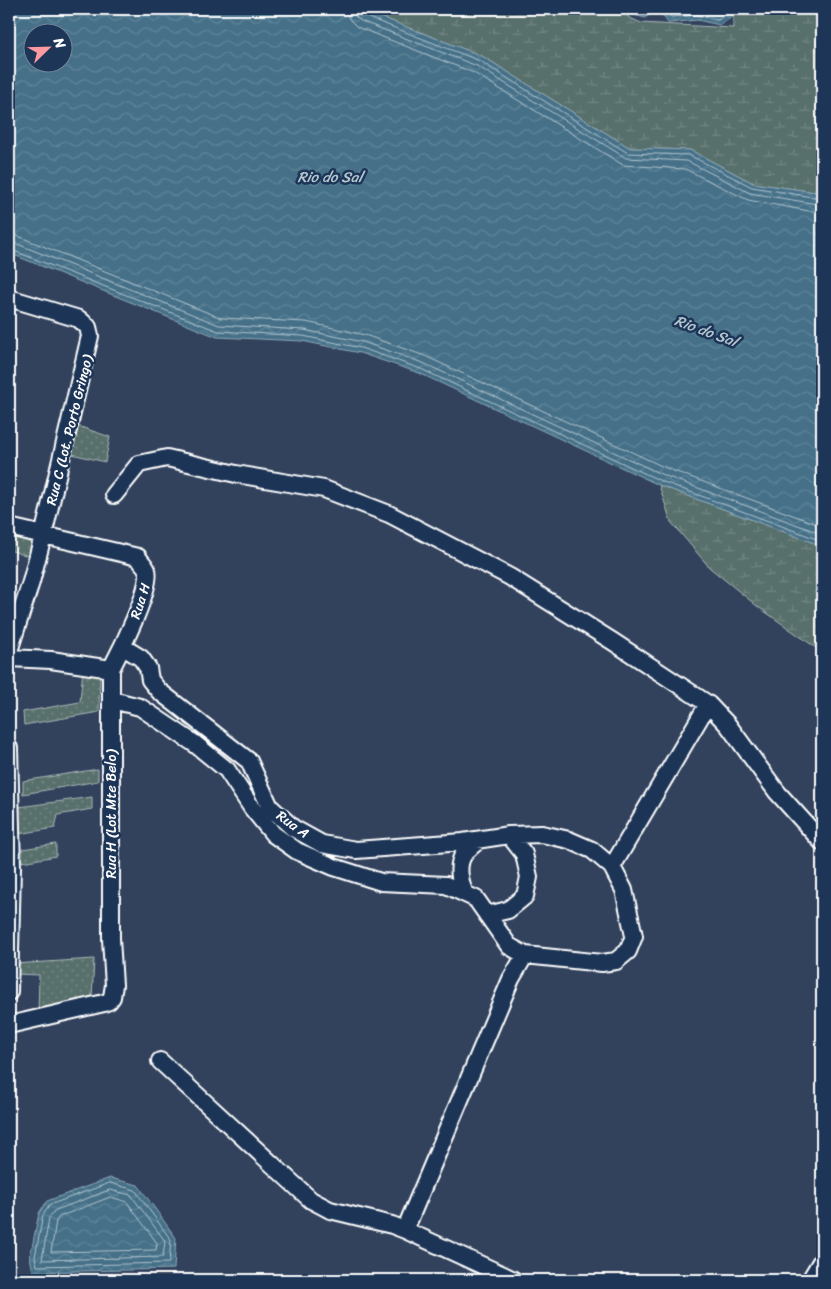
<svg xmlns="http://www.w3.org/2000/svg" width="831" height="1289" font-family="Sriracha,sans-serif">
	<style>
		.grass { fill: url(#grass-dots); stroke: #acb8b6 }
		.wetland { fill: url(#wetland-marsh); stroke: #acb8b6 }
		.water { fill: url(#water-waves); stroke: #8fa9b8; fill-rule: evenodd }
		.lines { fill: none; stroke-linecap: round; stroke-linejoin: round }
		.shore { stroke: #b4c6cf; stroke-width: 1 }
		.minor-casing { stroke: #fff; stroke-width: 20 }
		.minor { stroke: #1d3557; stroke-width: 16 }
		.labels { text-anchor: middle; stroke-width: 5; stroke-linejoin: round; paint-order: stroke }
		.street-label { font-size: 14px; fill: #fff; stroke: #1d3557 }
		.water-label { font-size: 15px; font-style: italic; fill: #b4c6cf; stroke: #1d3557 }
	</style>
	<defs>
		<pattern id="grass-dots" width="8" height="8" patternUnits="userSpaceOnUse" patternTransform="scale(1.25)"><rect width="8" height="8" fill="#58706c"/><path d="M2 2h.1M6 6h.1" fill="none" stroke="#718582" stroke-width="1.8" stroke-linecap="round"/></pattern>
		<pattern id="wetland-marsh" width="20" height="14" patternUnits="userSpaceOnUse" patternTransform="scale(1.25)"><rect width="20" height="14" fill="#58706c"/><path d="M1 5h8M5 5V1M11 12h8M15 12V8" fill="none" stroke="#718582"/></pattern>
		<pattern id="water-waves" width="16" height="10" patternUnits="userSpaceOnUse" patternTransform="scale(1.25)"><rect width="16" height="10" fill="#447088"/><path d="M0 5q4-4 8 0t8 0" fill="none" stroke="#60859a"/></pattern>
	</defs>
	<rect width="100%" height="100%" fill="#32425d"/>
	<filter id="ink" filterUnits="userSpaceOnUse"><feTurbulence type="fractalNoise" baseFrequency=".02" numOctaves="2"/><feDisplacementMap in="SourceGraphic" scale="10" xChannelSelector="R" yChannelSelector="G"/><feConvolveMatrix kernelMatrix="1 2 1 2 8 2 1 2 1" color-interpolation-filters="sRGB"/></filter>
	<g filter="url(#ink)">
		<!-- grass -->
		<path class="grass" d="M 78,426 L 110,437 L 105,462 L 72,454 Z
			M 9,536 L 35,544 L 32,557 L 9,550 Z
			M 83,668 L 100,671 L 99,712 L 24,725 L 23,712 L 80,702 Z
			M 98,769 L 98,781 L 23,794 L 23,781 Z
			M 92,797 L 92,809 L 58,815 L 55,828 L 18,834 L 19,807 Z
			M 56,844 L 56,856 L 22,862 L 22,849 Z
			M 94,959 L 92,998 L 38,1015 L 39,975 L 15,974 L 13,964 Z"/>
		<!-- wetland -->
		<path class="wetland" d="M 360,9 L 564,9 L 574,11 L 575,9 L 628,9 L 628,17 L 641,23 L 733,28 L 733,9 L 822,9 L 822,193 L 753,183 L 690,150 L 630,148 L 482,56 Z
			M 659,485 L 822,546 L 822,652 L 757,606 L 710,568 L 671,522 Z"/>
		<!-- water -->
		<path class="water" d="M 9,9 L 360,9 L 482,56 L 630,148 L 690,150 L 753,183 L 822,193 L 822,546 L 659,485 L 419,373 L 360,353 L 302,341 L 217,337 L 9,253 ZM 32,32 L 62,32 L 62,62 L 32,62 Z
			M 635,9 L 725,9 L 732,17 L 720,25 L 697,20 L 668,23 L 658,9 L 645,18 L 634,15 Z
			M 110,1178 L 138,1185 L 176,1238 L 174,1269 L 33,1272 L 30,1257 L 39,1213 L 47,1201 Z"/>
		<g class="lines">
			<!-- shore -->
			<path class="shore" d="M 347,9 L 349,19 L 357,27 L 474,73 L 623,165 L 685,169 L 748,200 L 809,211 L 822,211
				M 354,9 L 356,17 L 361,21 L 477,66 L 626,158 L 687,161 L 750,193 L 811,203 L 822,204
				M 360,9 L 361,13 L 364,16 L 480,61 L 628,153 L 689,155 L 752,187 L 812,197 L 822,197
				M 664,9 L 671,17 L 697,15 L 718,20 L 723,16 L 721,9
				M 9,235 L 18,236 L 221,318 L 306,322 L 365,335 L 425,356 L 666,468 L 822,526
				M 9,242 L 15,243 L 219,325 L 304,330 L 363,342 L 423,363 L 663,475 L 822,534
				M 9,249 L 218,331 L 303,336 L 361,348 L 421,369 L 661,481 L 822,541
				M 110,1183 L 135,1190 L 171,1240 L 169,1263 L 37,1266 L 35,1257 L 43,1215 L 50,1205 Z
				M 110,1190 L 131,1195 L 165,1241 L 163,1257 L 42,1260 L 49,1218 L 54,1211 Z
				M 111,1197 L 127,1202 L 157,1243 L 156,1250 L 51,1252 L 56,1221 L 59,1217 Z"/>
			<!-- minor casing -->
			<g class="minor-casing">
				<path id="minor" d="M 9,298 L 79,319 L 88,327 L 90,336 L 43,536 L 31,582 L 9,651
					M 114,495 L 139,464 L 167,458 L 236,474 L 324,489 L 389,514 L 510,577 L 612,641 L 708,704 L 728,725 L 777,792 L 822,842
					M 9,527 L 138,557 C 140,561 146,566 147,570 C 153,586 120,652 111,669 L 111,939 L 114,985 L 112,997 L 109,1001 L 104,1003 L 9,1025
					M 9,658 L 51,660 L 111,669
					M 112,700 L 140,707 L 195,744 L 227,770 L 252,808 L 273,834 L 297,851 L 334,867 L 381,882 L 446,885 L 476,899 L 509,946 L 525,955 L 602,963 L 616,961 L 628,951 L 634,936 L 624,890 L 612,867 L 592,850 L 569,840 L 542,834 L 509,835 L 463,842 L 356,850 L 322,844 L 293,828 L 270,807 L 249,761 L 159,691 L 150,680 L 148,668 L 141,658 L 123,647
					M 9,748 L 12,868 L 9,992
					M 612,867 L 708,704
					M 465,894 C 460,883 456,865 464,854 C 468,849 474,844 479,840
					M 487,915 L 508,910 L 525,896 L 529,877 L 524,854 L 509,835
					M 160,1061 L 311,1200 L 330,1210 L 392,1225 L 405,1230 L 514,1280
					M 405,1230 L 511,979 L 525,955
					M 810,1280 L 822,1260"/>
			</g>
			<!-- minor -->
			<use href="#minor" class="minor"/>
		</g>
	</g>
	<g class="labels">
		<!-- street labels -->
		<g class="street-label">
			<text transform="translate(69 430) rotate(-76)" y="5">Rua C (Lot. Porto Gringo)</text>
			<text transform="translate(140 601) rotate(-72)" y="5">Rua H</text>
			<text transform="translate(111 814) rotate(-90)" y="5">Rua H (Lot Mte Belo)</text>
			<text transform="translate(293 824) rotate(36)" y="5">Rua A</text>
		</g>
		<!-- water labels -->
		<g class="water-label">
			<text x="330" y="182">Rio do Sal</text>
			<text transform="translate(706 331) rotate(20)" y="5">Rio do Sal</text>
		</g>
	</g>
	<!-- margin -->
	<rect width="831" height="1289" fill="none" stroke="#1d3557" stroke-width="30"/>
	<rect x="15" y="15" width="801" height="1259" fill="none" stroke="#fff" stroke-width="2" filter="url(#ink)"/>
	<!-- north arrow -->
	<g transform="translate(48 48) rotate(67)"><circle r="24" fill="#1d3557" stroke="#77869a"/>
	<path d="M0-4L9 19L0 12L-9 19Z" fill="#ff9aa2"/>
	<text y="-8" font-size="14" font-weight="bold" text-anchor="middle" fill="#ffffff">N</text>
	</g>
</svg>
